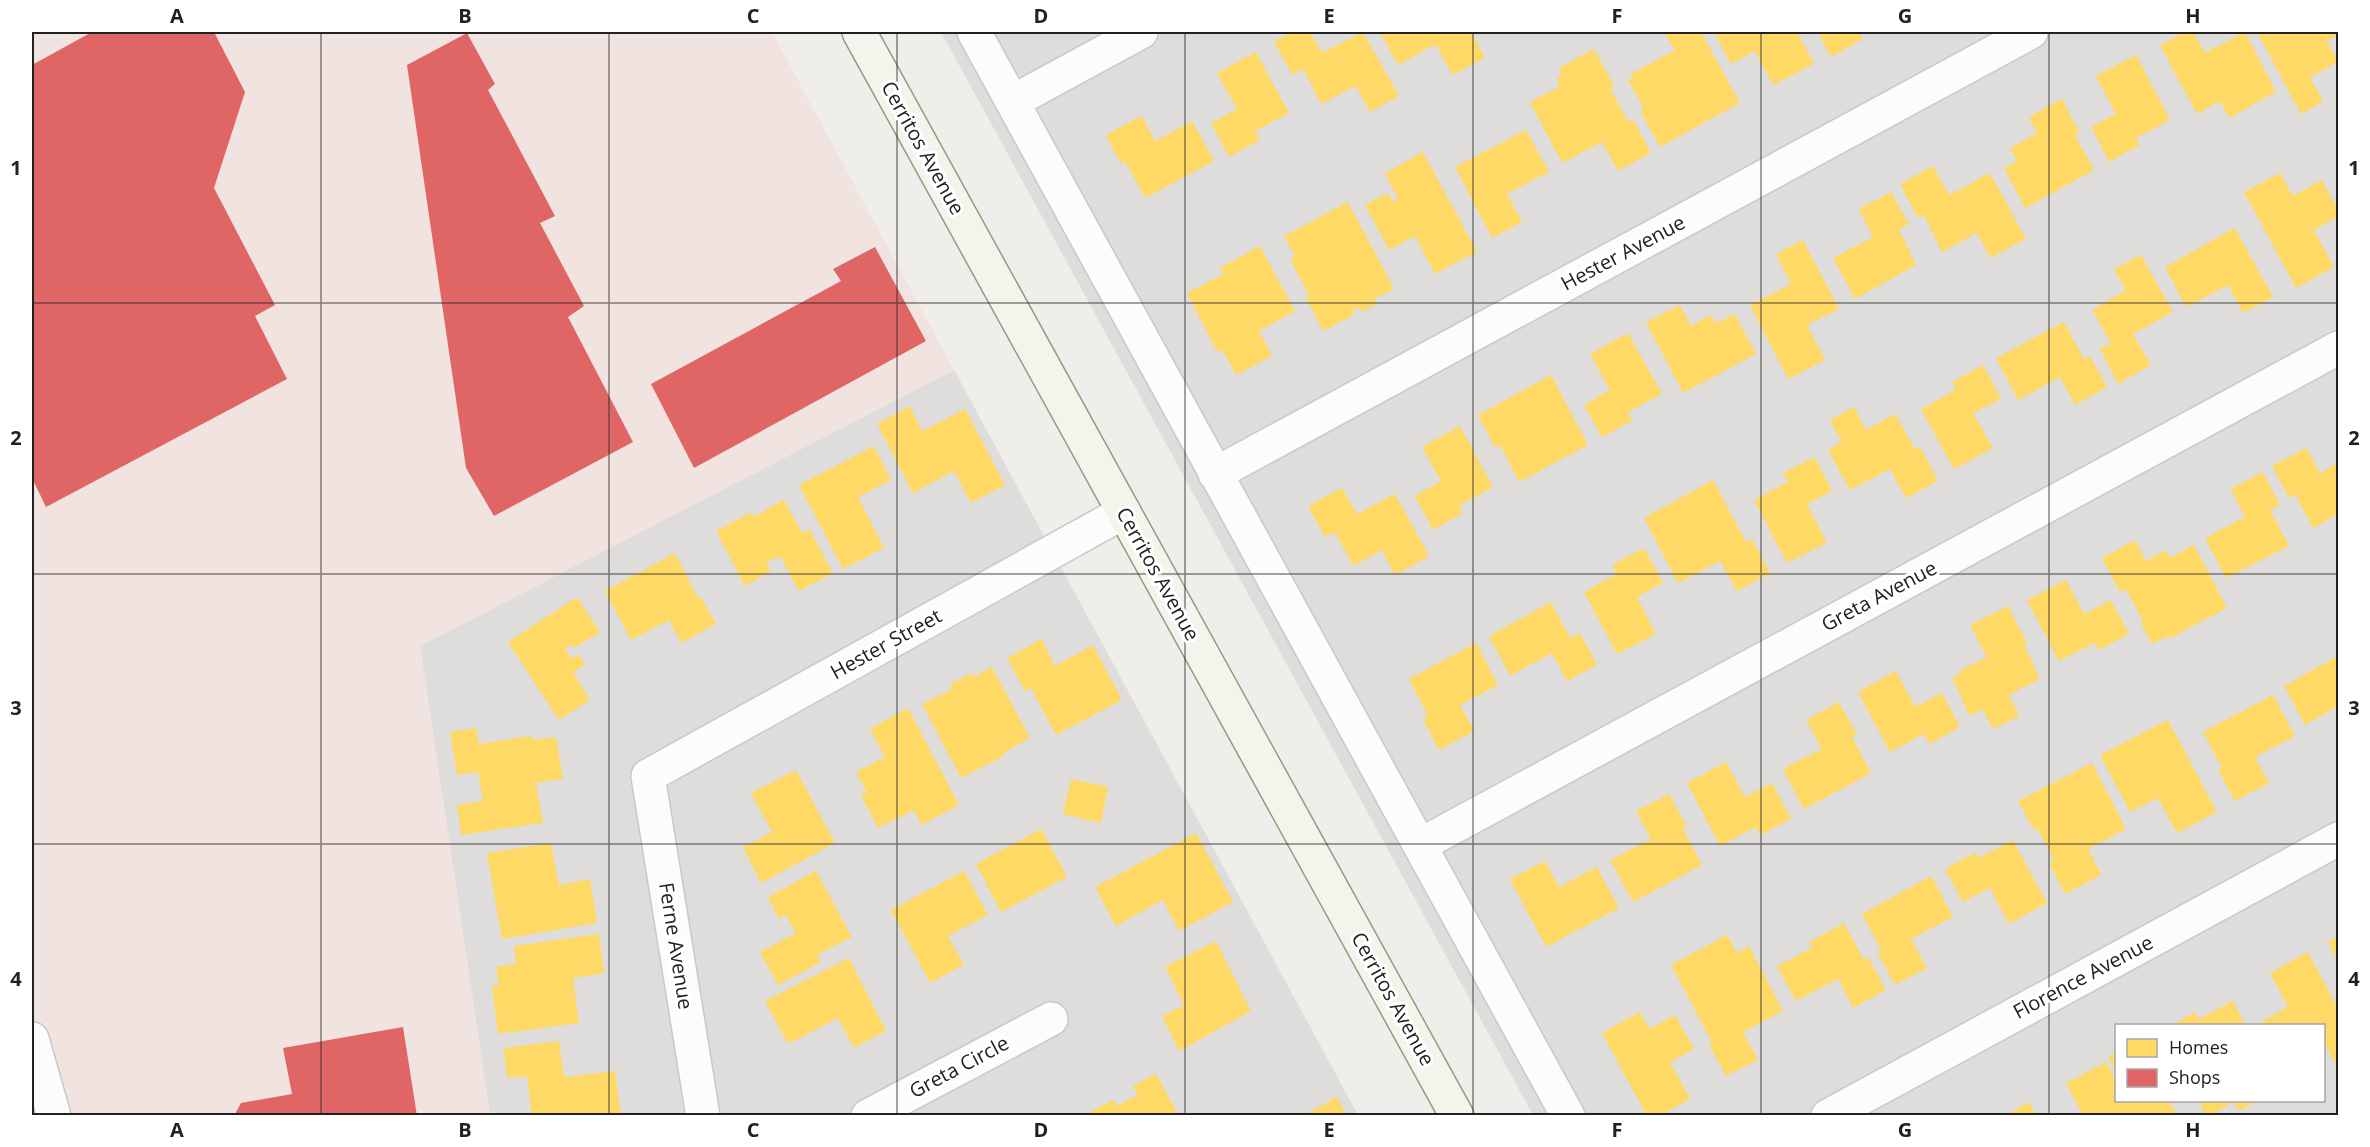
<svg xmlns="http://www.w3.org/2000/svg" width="2370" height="1147" font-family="'Open Sans',sans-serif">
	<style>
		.residential { fill: #dedddb; fill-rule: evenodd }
		.commercial { fill: #f1e3df }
		.homes { fill: #ffd966 }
		.shops { fill: #e06666 }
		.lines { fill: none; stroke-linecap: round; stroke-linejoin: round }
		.minor-casing { stroke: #c8c8c6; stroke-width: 36 }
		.secondary-casing { stroke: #969a80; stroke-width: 36 }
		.minor { stroke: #fdfcfc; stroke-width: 33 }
		.secondary { stroke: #f3f4ec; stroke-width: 33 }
		.grid { fill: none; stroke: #212121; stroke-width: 1.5; stroke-opacity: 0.55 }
		.labels { text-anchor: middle; stroke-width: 6; stroke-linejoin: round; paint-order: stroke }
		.street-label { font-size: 20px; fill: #212121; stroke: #fff }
		.neatline { fill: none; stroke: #212121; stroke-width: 2 }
		.grid-label { font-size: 20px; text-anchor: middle; font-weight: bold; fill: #212121 }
	</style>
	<rect width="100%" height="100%" fill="#efeeea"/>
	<!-- residential -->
	<path class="residential" d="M 941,32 L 2338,32 L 2338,1115 L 1533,1115 ZM 2116,1026 L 2324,1026 L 2324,1100 L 2116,1100 Z
		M 954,370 L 1358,1115 L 490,1115 L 420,646 Z"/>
	<!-- commercial -->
	<path class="commercial" d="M 32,32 L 772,32 L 954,370 L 420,646 L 490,1115 L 32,1115 Z"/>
	<!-- homes -->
	<path class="homes" d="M 1293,32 L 1310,32 L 1322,53 L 1363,32 L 1399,96 L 1370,112 L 1356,86 L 1321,104 L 1303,69 L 1292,75 L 1274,41 Z
		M 1380,32 L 1471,32 L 1485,58 L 1452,75 L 1436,44 L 1398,65 Z
		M 1664,32 L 1701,32 L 1740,103 L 1660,147 L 1640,111 L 1644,109 L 1628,80 L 1633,77 L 1631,74 L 1675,50 Z
		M 1714,32 L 1797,32 L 1814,64 L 1773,85 L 1755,51 L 1731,64 Z
		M 1818,32 L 1859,32 L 1863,39 L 1831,57 Z
		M 2185,32 L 2193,32 L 2205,53 L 2245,32 L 2276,92 L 2229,118 L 2220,101 L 2197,114 L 2160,45 Z
		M 2257,32 L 2338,32 L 2338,35 L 2327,41 L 2338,62 L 2310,77 L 2323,102 L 2301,114 Z
		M 1594,49 L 1614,86 L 1610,88 L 1628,122 L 1633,119 L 1651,153 L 1618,171 L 1602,142 L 1562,163 L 1530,102 L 1559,87 L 1557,78 L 1562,74 L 1559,68 Z
		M 1256,52 L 1289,113 L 1255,131 L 1260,140 L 1229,157 L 1211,123 L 1237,109 L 1217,73 Z
		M 2136,55 L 2170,120 L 2136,138 L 2140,145 L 2109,162 L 2091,127 L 2116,114 L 2096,76 Z
		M 2062,99 L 2079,132 L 2075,135 L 2094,170 L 2025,208 L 2004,168 L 2017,161 L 2010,148 L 2037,133 L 2029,117 Z
		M 1142,116 L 1155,141 L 1192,121 L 1214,161 L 1145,198 L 1125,161 L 1121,164 L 1106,135 Z
		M 1526,130 L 1549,172 L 1507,194 L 1522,222 L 1492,238 L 1455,167 Z
		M 1423,152 L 1477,252 L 1435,274 L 1415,236 L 1389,250 L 1365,205 L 1388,193 L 1393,202 L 1398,199 L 1385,173 Z
		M 1933,166 L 1949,195 L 1990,173 L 2026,239 L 1990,258 L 1977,233 L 1942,252 L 1924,215 L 1918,218 L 1900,184 Z
		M 2280,173 L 2293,196 L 2322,180 L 2338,210 L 2338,217 L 2314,230 L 2334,267 L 2296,288 L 2244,192 Z
		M 1891,192 L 1909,224 L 1899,229 L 1916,265 L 1855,299 L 1833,258 L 1873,237 L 1859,209 Z
		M 1348,202 L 1394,289 L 1374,299 L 1377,304 L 1361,312 L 1358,307 L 1352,311 L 1354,315 L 1323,331 L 1306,298 L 1309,296 L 1290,259 L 1295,256 L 1284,236 Z
		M 2235,228 L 2273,297 L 2243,313 L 2228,285 L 2186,307 L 2165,267 Z
		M 1803,240 L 1839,309 L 1807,325 L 1825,360 L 1788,379 L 1750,305 L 1791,284 L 1776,254 Z
		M 1260,246 L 1295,311 L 1259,331 L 1272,356 L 1236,375 L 1222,349 L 1217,352 L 1187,293 L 1224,274 L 1220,268 Z
		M 2141,255 L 2173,312 L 2133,334 L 2151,365 L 2118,384 L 2100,349 L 2111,343 L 2092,310 L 2126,290 L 2114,269 Z
		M 1680,305 L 1691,326 L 1711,315 L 1716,323 L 1735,314 L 1756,354 L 1683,393 L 1646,322 Z
		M 2064,322 L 2084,359 L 2090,356 L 2107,387 L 2075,405 L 2060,377 L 2018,400 L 1996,358 Z
		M 1628,333 L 1662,394 L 1628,412 L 1632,421 L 1602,437 L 1584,405 L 1610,390 L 1590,354 Z
		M 1983,365 L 2001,399 L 1973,413 L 1993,448 L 1954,469 L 1921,409 L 1956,390 L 1952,382 Z
		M 1551,375 L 1588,445 L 1519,482 L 1500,445 L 1495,448 L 1478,415 Z
		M 910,406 L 922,431 L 965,409 L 1005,485 L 971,503 L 954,471 L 913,493 L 877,424 Z
		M 1854,407 L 1866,430 L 1895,414 L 1915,449 L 1920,447 L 1938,481 L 1906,498 L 1890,469 L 1850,490 L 1828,450 L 1842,442 L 1830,420 Z
		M 1460,426 L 1493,487 L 1459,506 L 1463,513 L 1433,530 L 1415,496 L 1441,481 L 1422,447 Z
		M 874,446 L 891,480 L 858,497 L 884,548 L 843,569 L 799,485 Z
		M 2306,448 L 2320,473 L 2338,463 L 2338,514 L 2313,528 L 2295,494 L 2289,498 L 2272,466 Z
		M 1815,457 L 1832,491 L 1807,504 L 1827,543 L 1787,563 L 1754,500 L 1788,482 L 1783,473 Z
		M 2263,472 L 2280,505 L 2270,510 L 2289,546 L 2226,578 L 2205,538 L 2245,517 L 2231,489 Z
		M 1713,480 L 1746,542 L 1752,539 L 1770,573 L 1737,591 L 1720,561 L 1678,583 L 1644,518 Z
		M 1342,488 L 1357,514 L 1395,494 L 1429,556 L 1395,575 L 1382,550 L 1353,566 L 1335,532 L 1325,537 L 1308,506 Z
		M 784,500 L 802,533 L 809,529 L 833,573 L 799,591 L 780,556 L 766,563 L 771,571 L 745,586 L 716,531 L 750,513 L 754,516 Z
		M 2135,540 L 2146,561 L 2166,550 L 2170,558 L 2194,545 L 2227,608 L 2169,639 L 2168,636 L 2152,644 L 2140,622 L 2143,621 L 2126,589 L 2120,592 L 2102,558 Z
		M 1644,548 L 1663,583 L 1637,597 L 1656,634 L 1617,654 L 1584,592 L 1617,574 L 1612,565 Z
		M 675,553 L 698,598 L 701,597 L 716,624 L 681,643 L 669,620 L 631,640 L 605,591 Z
		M 2066,580 L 2084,614 L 2111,600 L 2129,634 L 2099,650 L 2095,643 L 2059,661 L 2027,600 Z
		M 577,597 L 600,632 L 574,648 L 572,644 L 565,649 L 572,659 L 578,654 L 585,665 L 573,672 L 590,700 L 559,720 L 508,642 Z
		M 1551,602 L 1570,638 L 1580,633 L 1597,665 L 1567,681 L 1552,653 L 1510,676 L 1489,636 Z
		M 2008,606 L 2027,643 L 2024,645 L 2040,679 L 2009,695 L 2019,716 L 1993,729 L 1983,709 L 1970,716 L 1952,678 L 1960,674 L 1959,671 L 1987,657 L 1970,625 Z
		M 1042,639 L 1055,666 L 1093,645 L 1122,700 L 1056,735 L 1031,688 L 1025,691 L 1007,658 Z
		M 1476,643 L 1498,685 L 1460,705 L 1474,731 L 1439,750 L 1423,719 L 1428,716 L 1409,679 Z
		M 2338,656 L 2338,706 L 2305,725 L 2284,686 Z
		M 992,667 L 1030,738 L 1003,753 L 1004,756 L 961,778 L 922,704 L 952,689 L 950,684 L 972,673 L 974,677 Z
		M 1896,671 L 1915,707 L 1942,693 L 1960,727 L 1929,744 L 1924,734 L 1890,752 L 1858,692 Z
		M 2273,695 L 2295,736 L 2255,757 L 2269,783 L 2235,801 L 2218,770 L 2222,768 L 2203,732 Z
		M 1839,702 L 1857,735 L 1852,737 L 1871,773 L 1804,809 L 1783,769 L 1822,749 L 1806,720 Z
		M 908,708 L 959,805 L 921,825 L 914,810 L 878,828 L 861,795 L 867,792 L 856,772 L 885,757 L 870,729 Z
		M 2168,720 L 2217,812 L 2177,833 L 2158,798 L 2130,812 L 2100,755 Z
		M 476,728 L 479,744 L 531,736 L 532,740 L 556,737 L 563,779 L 536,783 L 543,823 L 461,835 L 457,805 L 483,801 L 478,772 L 457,775 L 450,732 Z
		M 1726,762 L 1745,797 L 1772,783 L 1791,819 L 1760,835 L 1756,827 L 1720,846 L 1687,783 Z
		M 2092,763 L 2126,829 L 2088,849 L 2101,875 L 2065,894 L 2049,863 L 2054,860 L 2037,828 L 2034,830 L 2018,801 Z
		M 796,770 L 835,843 L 761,883 L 743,847 L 772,832 L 751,793 Z
		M 1071,779 L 1108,787 L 1101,823 L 1063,814 Z
		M 1669,794 L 1687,827 L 1683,829 L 1702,865 L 1633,902 L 1610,860 L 1651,839 L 1636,811 Z
		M 1041,829 L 1067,877 L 1001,912 L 976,864 Z
		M 1196,833 L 1233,902 L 1179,931 L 1163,900 L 1116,926 L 1095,887 Z
		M 2013,840 L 2047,903 L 2009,924 L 1990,888 L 1963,902 L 1945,869 L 1976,852 L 1979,858 Z
		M 551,843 L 559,885 L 590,879 L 597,923 L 502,939 L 487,853 Z
		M 1545,861 L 1559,887 L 1597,867 L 1619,908 L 1546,947 L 1510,879 Z
		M 816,871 L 852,937 L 817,955 L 821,962 L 778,985 L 760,952 L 796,933 L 786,915 L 779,919 L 768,897 Z
		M 964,871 L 988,915 L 948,936 L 964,965 L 930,983 L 891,910 Z
		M 1931,876 L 1953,917 L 1911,939 L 1927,968 L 1895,985 L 1877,952 L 1881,950 L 1862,914 Z
		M 1844,923 L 1864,960 L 1868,957 L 1886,990 L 1853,1008 L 1838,979 L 1796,1001 L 1777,966 L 1812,948 L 1809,942 Z
		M 599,934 L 604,973 L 573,978 L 579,1023 L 498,1034 L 492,986 L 499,985 L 496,967 L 516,964 L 514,946 Z
		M 1727,935 L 1737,953 L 1749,946 L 1783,1011 L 1743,1032 L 1758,1060 L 1726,1076 L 1709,1044 L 1712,1042 L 1671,965 Z
		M 2338,936 L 2338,962 L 2328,942 Z
		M 1216,941 L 1251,1011 L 1179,1051 L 1162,1016 L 1184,1005 L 1165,967 Z
		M 2308,952 L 2338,1009 L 2338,1069 L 2324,1042 L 2324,1026 L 2264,1026 L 2262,1021 L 2288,1007 L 2270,973 Z
		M 849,958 L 886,1031 L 854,1048 L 838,1018 L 788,1044 L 765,1001 Z
		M 2233,1001 L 2246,1026 L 2170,1026 L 2195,1012 L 2199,1019 Z
		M 1640,1012 L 1649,1029 L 1675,1015 L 1694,1049 L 1670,1062 L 1690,1099 L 1659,1116 L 1647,1116 L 1602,1033 Z
		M 559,1041 L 564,1077 L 615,1071 L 621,1115 L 532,1116 L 527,1076 L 507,1078 L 504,1048 Z
		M 2116,1052 L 2116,1072 L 2108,1057 Z
		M 2106,1062 L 2116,1081 L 2116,1100 L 2169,1100 L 2176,1113 L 2171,1116 L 2083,1116 L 2066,1083 Z
		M 1156,1074 L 1179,1116 L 1092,1116 L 1090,1112 L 1113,1100 L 1117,1106 L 1138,1095 L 1133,1086 Z
		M 1337,1097 L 1347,1116 L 1303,1116 Z
		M 2198,1100 L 2259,1100 L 2239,1111 L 2234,1102 L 2208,1116 L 2206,1116 Z
		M 2029,1102 L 2036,1116 L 2004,1116 Z"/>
	<!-- shops -->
	<path class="shops" d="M 92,32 L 214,32 L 245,92 L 214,188 L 275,305 L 255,316 L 287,379 L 46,507 L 32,478 L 32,65 Z
		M 467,33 L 495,84 L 488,90 L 555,216 L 540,223 L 584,306 L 568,317 L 633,442 L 494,516 L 466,468 L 407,65 Z
		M 875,247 L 926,341 L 694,468 L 651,384 L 841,281 L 833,269 Z
		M 403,1027 L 417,1116 L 234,1116 L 241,1103 L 292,1094 L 283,1048 Z"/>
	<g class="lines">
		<!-- minor casing -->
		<g class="minor-casing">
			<path id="minor" d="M 974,32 L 1568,1116
				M 1012,102 L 1141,32
				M 1215,474 L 2031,32
				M 1420,845 L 2338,348
				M 32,1039 L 54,1116
				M 703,1116 L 648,776 L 1124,512
				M 868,1116 L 1051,1019
				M 1828,1116 L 2338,839"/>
		</g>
		<!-- secondary casing -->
		<g class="secondary-casing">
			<path id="secondary" d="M 859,32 L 1457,1116"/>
		</g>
		<!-- minor -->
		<use href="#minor" class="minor"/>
		<!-- secondary -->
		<use href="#secondary" class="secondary"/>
	</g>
	<!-- grid -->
	<path class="grid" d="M 321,32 L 321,1116M 609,32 L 609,1116M 897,32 L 897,1116M 1185,32 L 1185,1116M 1473,32 L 1473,1116M 1761,32 L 1761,1116M 2049,32 L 2049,1116M 32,303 L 2338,303M 32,574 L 2338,574M 32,844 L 2338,844"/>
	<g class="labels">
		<!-- street labels -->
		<g class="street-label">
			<text transform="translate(923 148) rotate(61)" y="7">Cerritos Avenue</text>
			<text transform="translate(1623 253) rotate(-28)" y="7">Hester Avenue</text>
			<text transform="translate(1158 574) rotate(61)" y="7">Cerritos Avenue</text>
			<text transform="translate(1879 596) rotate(-28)" y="7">Greta Avenue</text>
			<text transform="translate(886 644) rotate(-29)" y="7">Hester Street</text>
			<text transform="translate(676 946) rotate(81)" y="7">Ferne Avenue</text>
			<text transform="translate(2083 977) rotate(-28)" y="7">Florence Avenue</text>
			<text transform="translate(1393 999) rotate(61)" y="7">Cerritos Avenue</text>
			<text transform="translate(959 1067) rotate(-28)" y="7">Greta Circle</text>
		</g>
	</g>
	<!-- border -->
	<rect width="2370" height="1147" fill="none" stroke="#ffffff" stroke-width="66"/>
	<!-- legend -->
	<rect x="2115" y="1024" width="210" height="78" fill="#ffffff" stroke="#a6a6a6" stroke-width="1.5"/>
	<rect x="2127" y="1039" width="30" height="18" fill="#ffd966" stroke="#a6a6a6" stroke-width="1.5"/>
	<text x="2169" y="1054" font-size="18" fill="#212121">Homes</text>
	<rect x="2127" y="1069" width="30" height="18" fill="#e06666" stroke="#a6a6a6" stroke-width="1.5"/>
	<text x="2169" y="1084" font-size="18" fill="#212121">Shops</text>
	<rect x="33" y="33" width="2304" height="1081" class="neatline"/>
	<g class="grid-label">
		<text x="177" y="23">A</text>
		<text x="465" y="23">B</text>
		<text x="753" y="23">C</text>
		<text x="1041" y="23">D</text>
		<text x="1329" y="23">E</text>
		<text x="1617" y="23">F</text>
		<text x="1905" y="23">G</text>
		<text x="2193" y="23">H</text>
		<text x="16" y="175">1</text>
		<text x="2354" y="175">1</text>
		<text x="16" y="445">2</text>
		<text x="2354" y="445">2</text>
		<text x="16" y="715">3</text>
		<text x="2354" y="715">3</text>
		<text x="16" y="986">4</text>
		<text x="2354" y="986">4</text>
		<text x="177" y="1137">A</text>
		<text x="465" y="1137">B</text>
		<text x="753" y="1137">C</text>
		<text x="1041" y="1137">D</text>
		<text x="1329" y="1137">E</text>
		<text x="1617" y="1137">F</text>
		<text x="1905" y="1137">G</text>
		<text x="2193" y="1137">H</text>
	</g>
</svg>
